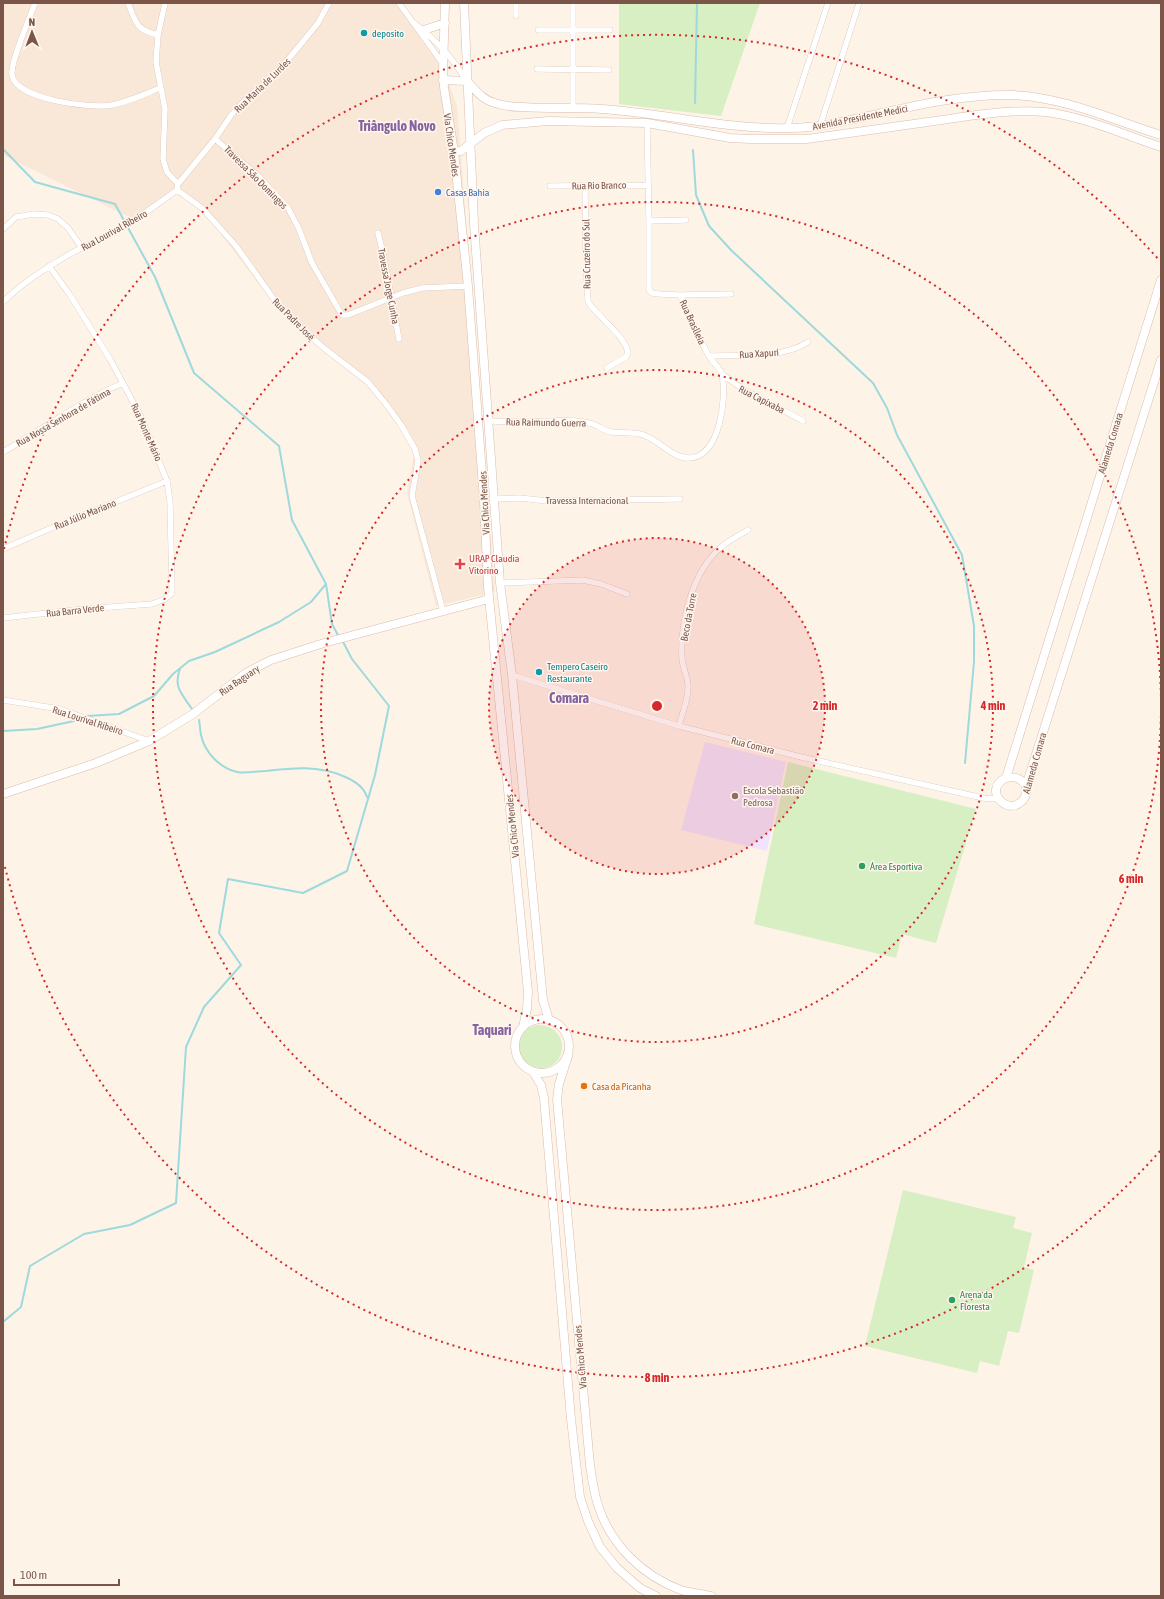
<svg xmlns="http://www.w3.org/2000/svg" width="1164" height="1599" font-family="'Asap Condensed',sans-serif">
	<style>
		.residential { fill: #f9e7d7 }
		.education { fill: #f0e3fb }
		.green { fill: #d8eec3 }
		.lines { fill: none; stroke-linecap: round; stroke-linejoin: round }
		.stream { stroke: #9dd9dd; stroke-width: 2 }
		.street-casing { stroke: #d4bbad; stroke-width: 6 }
		.secondary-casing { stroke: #dabdad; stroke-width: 9 }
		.street { stroke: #fff; stroke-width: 5.5 }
		.secondary { stroke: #fff; stroke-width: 8 }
		.ring { fill: none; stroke: #d62828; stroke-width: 2; stroke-dasharray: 2 4 }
		.culture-dot { fill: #0f9aa8; stroke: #fff7ef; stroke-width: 1.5 }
		.shop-dot { fill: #3f7fe0; stroke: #fff7ef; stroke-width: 1.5 }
		.health-dot { fill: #e0444e; stroke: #fff7ef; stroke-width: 1.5 }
		.education-dot { fill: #8d6e63; stroke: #fff7ef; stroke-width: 1.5 }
		.leisure-dot { fill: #2e9e5b; stroke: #fff7ef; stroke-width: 1.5 }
		.food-dot { fill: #e8710a; stroke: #fff7ef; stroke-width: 1.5 }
		.labels { text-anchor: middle; stroke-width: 3; stroke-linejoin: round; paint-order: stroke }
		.culture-label { font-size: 10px; fill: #0d838f; stroke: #fff7ef; text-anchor: start }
		.street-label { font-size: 10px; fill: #7b5648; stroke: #fff7ef }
		.shop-label { font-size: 10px; fill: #366cbe; stroke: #fff7ef; text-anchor: start }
		.health-label { font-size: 10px; fill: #be3a42; stroke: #fff7ef; text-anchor: start }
		.education-label { font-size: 10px; fill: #785e54; stroke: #fff7ef; text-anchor: start }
		.leisure-label { font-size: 10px; fill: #27864d; stroke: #fff7ef; text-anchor: start }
		.food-label { font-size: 10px; fill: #c56008; stroke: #fff7ef; text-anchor: start }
		.district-label { font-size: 14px; font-weight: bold; fill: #85639f; stroke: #fff7ef }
		.centre { fill: #d62828; stroke: #fff7ef; stroke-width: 2 }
		.ring-label { font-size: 12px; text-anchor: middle; font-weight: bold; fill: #d62828; stroke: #fff7ef; stroke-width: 3; stroke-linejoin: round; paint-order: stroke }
	</style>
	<rect width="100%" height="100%" fill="#fef3e7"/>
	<!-- residential -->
	<path class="residential" d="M 3,3 L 401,3 L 444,70 L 457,106 L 495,592 L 436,606 L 407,493 L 414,454 L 411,443 L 388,407 L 350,366 L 314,339 L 259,284 L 204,212 L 174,192 L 131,218 L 3,155 Z"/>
	<!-- education -->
	<path class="education" d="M 705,742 L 786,762 L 767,851 L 681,830 Z"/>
	<!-- green -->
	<path class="green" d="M 619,3 L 760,3 L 721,116 L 619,104 Z
		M 788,762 L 976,809 L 936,943 L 902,934 L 896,958 L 754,924 Z
		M518 1047a22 22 0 1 1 44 0a22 22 0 1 1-44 0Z
		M 903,1190 L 1016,1217 L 1013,1228 L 1032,1233 L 1024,1267 L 1034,1270 L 1019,1333 L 1008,1331 L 999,1366 L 980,1361 L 977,1373 L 865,1346 Z"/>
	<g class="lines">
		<!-- stream -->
		<path class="stream" d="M 695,103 L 697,3
			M 3,149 L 35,182 L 115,204 L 155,277 L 194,373 L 279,446 L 292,520 L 326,584 L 332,624 L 339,637
			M 693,150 L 696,195 L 709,226 L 731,250 L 873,383 L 887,408 L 897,435 L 962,555 L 974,626 L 974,662 L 965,763
			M 180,669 C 173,687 182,694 192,709
			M 87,716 L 119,714 L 154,696 L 173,674 L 189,661 L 215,652 L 279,622 L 311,602 L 326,584
			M 199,720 C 200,725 200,730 201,735 C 205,753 220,768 237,772 C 246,774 256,771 265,771 C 292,768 318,765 343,776 C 353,780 364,787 367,797
			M 3,731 L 37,729 L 74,721
			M 3,1322 L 21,1307 L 30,1266 L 84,1234 L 130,1225 L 176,1203 L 186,1047 L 204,1007 L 241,965 L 219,933 L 228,879 L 303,893 L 347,871 L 375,775 L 389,706 L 352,659 L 342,640"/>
		<!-- street casing -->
		<g class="street-casing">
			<path id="street" d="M 35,3 C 30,17 10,63 12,75 C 16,100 92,109 112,105 C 128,102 145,94 160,88
				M 128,3 C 137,24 135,29 158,35
				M 165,3 L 158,35 L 156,62 L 165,109 L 163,159 L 167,172 L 178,184
				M 399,3 L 443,64
				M 573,3 L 573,109
				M 516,16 L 516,3
				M 414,23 C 435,39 452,57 466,80
				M 538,30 L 610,30
				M 537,69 L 609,70
				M 820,126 L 859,3
				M 787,128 L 828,3
				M 215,139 L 256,174 L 288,208 L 299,229 L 312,263 L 342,315 L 348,315 L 403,293 L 422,288 L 468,286
				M 178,184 L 177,190 L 202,208 L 236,246 L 278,305 L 293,321 L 325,349 L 368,382 L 389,408 L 401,425 L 415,449 L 418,461 L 412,496 L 443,611
				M 178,184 L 215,139 L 232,114 L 245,100 L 272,77 L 291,56 L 318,23 L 329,3
				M 585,185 L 586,265 L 588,301 C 591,309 599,313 604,320 C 613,329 625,340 628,352 L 626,357 L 607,368
				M 550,186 L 648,185
				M 649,221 L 686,220
				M 3,229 L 16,217 L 34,214 L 48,215 L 58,219 L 68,228 L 82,248
				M 378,233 L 383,253 L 399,339
				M 680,295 L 731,294
				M 3,302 C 25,280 53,263 81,248 C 89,244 97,241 106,237 C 131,223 154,207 177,190
				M 709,356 C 739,355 782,359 808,342
				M 722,374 C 745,393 777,406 803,421
				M 489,421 C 501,421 512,422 523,422 C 545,422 568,418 589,423 C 597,424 603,431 611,432 C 626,434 635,430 650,438 C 662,444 675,459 690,458 C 720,456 727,398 722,375 C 721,368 712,362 709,356 C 698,337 690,315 680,295 L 659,294 L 652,293 L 649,290 L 649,221 L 647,123
				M 3,452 C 43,429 81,401 123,383
				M 494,499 L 520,498 L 547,501 L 680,499
				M 3,549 L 49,529 L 167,481
				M 500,583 L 583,580 L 601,584 L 627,594
				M 3,618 L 83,609 L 152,604 L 165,599 L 171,594 L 172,590 L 170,501 L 167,481 L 141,417 L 110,359 L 70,295 L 49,266
				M 512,675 L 679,726 L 801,757 L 983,798 L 998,799
				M 3,700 L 60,709 L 149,741
				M 679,726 C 682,714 688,700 688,688 C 689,678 682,668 682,658 C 680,622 692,573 720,548 C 728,541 739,535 748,530"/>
		</g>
		<!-- secondary casing -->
		<g class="secondary-casing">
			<path id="secondary" d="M 445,3 L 443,71 L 444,87 L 454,152 L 468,286 L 484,500 L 488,587 L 528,992 L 527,1009 L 523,1027
				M 464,3 L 474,224 L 500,583 L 512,675 L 543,1000 L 549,1020
				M 424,30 L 445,23
				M 443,80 L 467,81 C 475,90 483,100 495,103 C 503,106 514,107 523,107 C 549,109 575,107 602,109 C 674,114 746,135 819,126 C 834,124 849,120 864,117 C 913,106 963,94 1013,95 C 1064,97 1113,120 1161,135
				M 454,152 L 461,151 L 484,133 L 502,125 L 548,121 L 647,123 L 730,138 L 750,139 L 807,139 C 852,133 897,126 942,120 C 976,115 1011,109 1045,112 C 1082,116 1125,135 1161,147
				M 1161,280 L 1006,778 C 982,789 1007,817 1022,801 C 1027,796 1027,791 1026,786 L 1161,360
				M 1006,778 C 1015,776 1021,778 1026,786
				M 3,794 L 96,763 L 149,741 L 193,714 L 246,673 L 271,660 L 324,643 L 489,599
				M515 1046a27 27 0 1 1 54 0a27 27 0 1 1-54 0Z
				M 568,1056 L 559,1084 L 557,1099 L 590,1465 C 592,1479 594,1494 599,1508 C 612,1546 643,1576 681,1590 C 691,1593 702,1594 711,1596
				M 533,1072 L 541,1085 L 544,1098 L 571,1419 L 580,1497 L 588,1521 L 600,1547 L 617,1568 L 640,1588 L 656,1596"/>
		</g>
		<!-- street -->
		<use href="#street" class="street"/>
		<!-- secondary -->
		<use href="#secondary" class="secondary"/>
	</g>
	<!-- distance rings -->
	<circle cx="657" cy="706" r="168" fill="#d62828" fill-opacity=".12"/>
	<g class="ring">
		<circle cx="657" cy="706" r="168"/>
		<circle cx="657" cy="706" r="336"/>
		<path d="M1161 710A504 504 0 1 1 1161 702"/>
		<path d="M1160 1151A672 672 0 0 1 4 863M4 549A672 672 0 0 1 1160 261"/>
	</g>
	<!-- markers -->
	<g class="culture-dot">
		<circle cx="364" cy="33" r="4"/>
		<circle cx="539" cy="672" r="4"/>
	</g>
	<circle class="shop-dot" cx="438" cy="192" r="4"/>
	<path class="health-dot" d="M458 558h4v4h4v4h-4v4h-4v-4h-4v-4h4z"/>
	<circle class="education-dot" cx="735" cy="796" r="4"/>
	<g class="leisure-dot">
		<circle cx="862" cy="866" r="4"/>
		<circle cx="952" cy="1300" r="4"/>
	</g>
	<circle class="food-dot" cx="584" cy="1086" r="4"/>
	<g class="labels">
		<!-- culture labels -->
		<g class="culture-label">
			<text x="372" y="37">deposito</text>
			<text x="547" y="670">Tempero Caseiro<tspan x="547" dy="12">Restaurante</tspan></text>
		</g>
		<!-- street labels -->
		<g class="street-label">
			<text transform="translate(262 85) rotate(-44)" y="4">Rua Maria de Lurdes</text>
			<text transform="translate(860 117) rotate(-11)" y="4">Avenida Presidente Medici</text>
			<text transform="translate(452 145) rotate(82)" y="4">Via Chico Mendes</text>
			<text transform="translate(256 177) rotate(45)" y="4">Travessa São Domingos</text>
			<text transform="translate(599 185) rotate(-1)" y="4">Rua Rio Branco</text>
			<text transform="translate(114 230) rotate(-29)" y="4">Rua Lourival Ribeiro</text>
			<text transform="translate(586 254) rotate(-91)" y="4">Rua Cruzeiro do Sul</text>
			<text transform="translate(389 286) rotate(79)" y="4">Travessa Jorge Cunha</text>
			<text transform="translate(294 319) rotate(45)" y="4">Rua Padre José</text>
			<text transform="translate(693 322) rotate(65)" y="4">Rua Braslleia</text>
			<text transform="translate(759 353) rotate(-4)" y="4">Rua Xapuri</text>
			<text transform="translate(762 399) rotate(27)" y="4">Rua Capixaba</text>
			<text transform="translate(63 417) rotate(-30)" y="4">Rua Nossa Senhora de Fátima</text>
			<text transform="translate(546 422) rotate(1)" y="4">Rua Raimundo Guerra</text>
			<text transform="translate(147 432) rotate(66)" y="4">Rua Monte Mário</text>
			<text transform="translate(1110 443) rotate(-73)" y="4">Alameda Comara</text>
			<text x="587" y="504">Travessa Internacional</text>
			<text transform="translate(484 503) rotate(-93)" y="4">Via Chico Mendes</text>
			<text transform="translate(85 514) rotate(-22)" y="4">Rua Júlio Mariano</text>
			<text transform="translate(75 610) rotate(-6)" y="4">Rua Barra Verde</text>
			<text transform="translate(688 617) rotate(-79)" y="4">Beco da Torre</text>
			<text transform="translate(239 680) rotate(-34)" y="4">Rua Baguary</text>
			<text transform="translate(88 720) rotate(18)" y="4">Rua Lourival Ribeiro</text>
			<text transform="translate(753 745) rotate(14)" y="4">Rua Comara</text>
			<text transform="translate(1034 763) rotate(-74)" y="4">Alameda Comara</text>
			<text transform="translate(512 826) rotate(-96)" y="4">Via Chico Mendes</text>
			<text transform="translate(580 1357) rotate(-95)" y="4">Via Chico Mendes</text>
		</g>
		<!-- shop labels -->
		<g class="shop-label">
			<text x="446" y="196">Casas Bahia</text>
		</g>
		<!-- health labels -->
		<g class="health-label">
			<text x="469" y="562">URAP Claudia<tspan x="469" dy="12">Vitorino</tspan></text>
		</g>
		<!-- education labels -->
		<g class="education-label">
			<text x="743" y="794">Escola Sebastião<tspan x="743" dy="12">Pedrosa</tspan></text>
		</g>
		<!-- leisure labels -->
		<g class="leisure-label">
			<text x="870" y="870">Área Esportiva</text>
			<text x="960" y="1298">Arena da<tspan x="960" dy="12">Floresta</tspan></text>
		</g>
		<!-- food labels -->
		<g class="food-label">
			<text x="592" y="1090">Casa da Picanha</text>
		</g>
		<!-- district labels -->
		<g class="district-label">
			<text x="397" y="131">Triângulo Novo</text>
			<text x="569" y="703">Comara</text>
			<text x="492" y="1035">Taquari</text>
		</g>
	</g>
	<circle cx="657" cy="706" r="6" class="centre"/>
	<g class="ring-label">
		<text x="825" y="710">2 min</text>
		<text x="993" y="710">4 min</text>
		<text x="1131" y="883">6 min</text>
		<text x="657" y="1382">8 min</text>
	</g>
	<!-- border -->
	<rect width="1164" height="1599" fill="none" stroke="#7b5648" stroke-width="8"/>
	<!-- north arrow -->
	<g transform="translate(32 32) rotate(359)" stroke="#fff7ef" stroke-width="3" paint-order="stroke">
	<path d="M0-3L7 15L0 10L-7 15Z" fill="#7b5648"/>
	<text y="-6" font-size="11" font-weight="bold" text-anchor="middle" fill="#7b5648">N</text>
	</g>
	<!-- scale -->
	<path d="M14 1579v6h105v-6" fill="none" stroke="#7b5648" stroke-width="2"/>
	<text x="20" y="1579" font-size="12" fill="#7b5648" stroke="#fff7ef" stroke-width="3" paint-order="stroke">100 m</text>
</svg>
